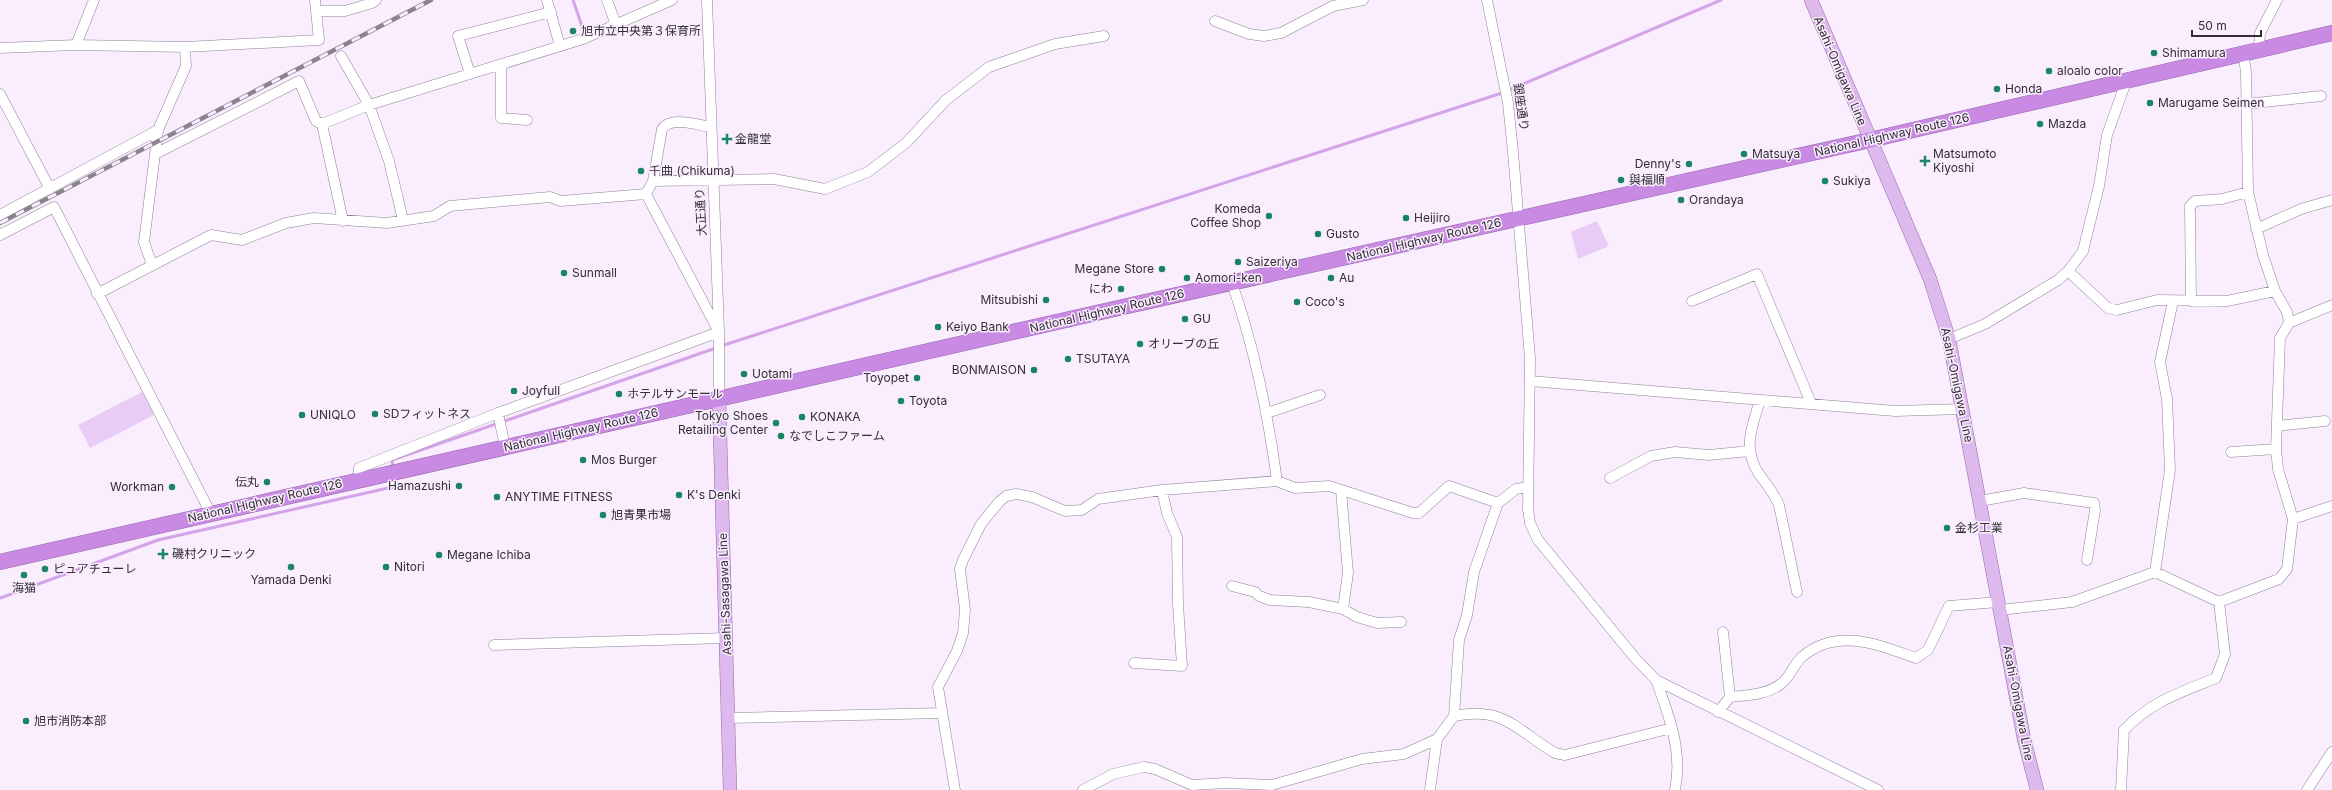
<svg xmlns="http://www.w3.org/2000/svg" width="2332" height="790" font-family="Inter,'Noto Sans JP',sans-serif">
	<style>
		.green { fill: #e8ccf6 }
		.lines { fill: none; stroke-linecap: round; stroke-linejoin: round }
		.stream { stroke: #d3a4e8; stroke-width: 3 }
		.minor-casing { stroke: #8e8194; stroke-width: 11 }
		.major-casing { stroke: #9469a6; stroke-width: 14 }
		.highway-casing { stroke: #9469a6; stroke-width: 16 }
		.minor { stroke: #fff; stroke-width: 10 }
		.major { stroke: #deb9ee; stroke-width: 13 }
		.highway { stroke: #c88ae3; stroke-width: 15 }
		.rail-casing { stroke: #8c838f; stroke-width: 4.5 }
		.rail { stroke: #f9edfe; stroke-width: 3; stroke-dasharray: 9; stroke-linecap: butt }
		.poi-dot { fill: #198562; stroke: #f9edfe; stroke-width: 1.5 }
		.labels { text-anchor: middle; stroke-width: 3; stroke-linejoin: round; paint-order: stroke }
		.poi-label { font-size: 12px; fill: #332d35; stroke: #f9edfe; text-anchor: start }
		.street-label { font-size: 12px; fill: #332d35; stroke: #f9edfe }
	</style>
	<rect width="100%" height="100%" fill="#f9edfe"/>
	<!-- green -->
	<path class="green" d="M 1597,221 L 1609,246 L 1578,259 L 1571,232 Z
		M 142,392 L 154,415 L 90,448 L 78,425 Z"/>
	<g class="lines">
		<!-- stream -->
		<path class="stream" d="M 573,0 L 584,32
			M 721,346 L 1502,93 L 1721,0
			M 393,468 L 392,460 L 716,348
			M 0,598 L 158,540 L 397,486 L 395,477"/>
		<!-- minor casing -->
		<g class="minor-casing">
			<path id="minor" d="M 547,0 L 560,46
				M 607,0 L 616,25
				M 707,0 L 719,332 L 719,398
				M 1487,0 L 1508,103 L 1513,152 L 1530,358 L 1528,509 L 1530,523 L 1538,540 L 1635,658 L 1656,680 L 1878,790
				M 316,11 L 345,11 L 372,3 L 376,0
				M 1215,21 L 1249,34 L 1264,36 L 1281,33 L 1333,6 L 1363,0
				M 76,45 L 94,0
				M 0,48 L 76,45 L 185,47 L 319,40 L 315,0
				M 2259,50 L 2260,33 L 2277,0
				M 341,56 L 369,105 L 389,161 L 403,220
				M 501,65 L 501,118 L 527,120
				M 470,74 L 458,36 L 551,12
				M 0,94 L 50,189
				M 2246,104 L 2321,96
				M 155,154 L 299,81 L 316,121 L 322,124
				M 653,181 L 774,179 L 825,189 L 868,172 L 906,143 L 946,100 L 989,67 L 1055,44 L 1104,36
				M 0,215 L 158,130 L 186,66 L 185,47
				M 343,221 L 322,124 L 369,105 L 583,39 L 672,0
				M 2256,229 L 2301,209 L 2332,200
				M 0,235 L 54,207 L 211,514
				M 152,265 L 144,242 L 158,130
				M 2068,271 L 2108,308 L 2117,310 L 2157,300 L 2227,301 L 2275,291
				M 1232,283 C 1254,347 1268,413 1277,481
				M 97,294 L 211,235 L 242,240 L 286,223 L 314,218 L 387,223 L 434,216 L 450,206 L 550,197 L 561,201 L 646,194
				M 1692,301 L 1757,274 L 1811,403
				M 2191,301 L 2190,206 L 2195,201 L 2222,199 L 2248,192
				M 2289,323 L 2332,305
				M 1949,339 L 1985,324 L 2058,280 L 2068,271 L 2083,251 L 2099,186 L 2107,135 L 2127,79
				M 1530,381 L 1895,411 L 1963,409
				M 1760,400 C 1752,427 1742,448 1759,474 C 1767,485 1774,493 1779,505 L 1797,592
				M 498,413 L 505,447
				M 1267,413 L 1320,395
				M 2277,426 L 2325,421
				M 2231,452 L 2276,449
				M 1610,478 L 1651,456 L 1675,452 L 1709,455 L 1750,451
				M 359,480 L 359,468 L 498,413 L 719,332 L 646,194 L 653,181 L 662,129 C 671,116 697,125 711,127
				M 1341,490 L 1348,573 L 1343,609
				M 1980,501 L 2024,493 L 2094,503 L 2095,510 L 2087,560
				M 2293,519 L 2332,506
				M 2155,572 L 2170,470 L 2167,399 L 2160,362 L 2173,301
				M 1232,586 L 1255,592 L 1259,596 L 1270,600 L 1309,602 L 1343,609 L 1357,617 L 1377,623 L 1401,622
				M 2000,610 L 2072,602 L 2155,572 L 2219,602 L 2279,579 L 2287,569 L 2293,519 L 2278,469 L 2276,449 L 2280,338 L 2289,323 L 2287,312 L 2275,291 L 2263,255 L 2248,192 L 2246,72 L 2243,53
				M 1723,632 L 1730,697
				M 494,645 L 726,638
				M 1134,663 L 1182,666 L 1178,604 L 1177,537 L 1167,513 L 1162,490
				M 1656,680 C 1669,715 1683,752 1675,790
				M 1718,712 L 1730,697 C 1747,695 1768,695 1782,683 C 1791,676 1794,663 1803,656 C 1838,627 1879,645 1916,658 L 1928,650 L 1949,606 L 1998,602
				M 1454,716 C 1505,706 1516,730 1555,753 L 1565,755 L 1672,728
				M 728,718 L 942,713
				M 955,790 L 938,687 L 957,651 L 963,633 L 965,610 L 960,569 L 963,560 L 981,524 L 999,502 L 1006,496 L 1016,494 L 1032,497 L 1065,511 L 1082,510 L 1098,499 L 1162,490 L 1277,481 L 1295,488 L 1329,486 L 1413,513 L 1419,513 L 1449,486 L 1498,503
				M 1083,790 L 1113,774 L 1144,767 L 1155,769 L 1192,785 L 1226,783 L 1272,785 L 1362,759 L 1404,754 L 1437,739
				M 1430,790 L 1437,739 L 1454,716 L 1459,640 L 1467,615 L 1474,572 L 1498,503 L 1516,489 L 1528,487
				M 2121,790 L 2124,730 C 2152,701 2179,693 2216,678 L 2225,654 L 2219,602
				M 2307,790 L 2332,752"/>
		</g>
		<!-- major casing -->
		<g class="major-casing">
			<path id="major" d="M 1811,0 L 1930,279 L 1949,339 L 2024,739 L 2037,790
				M 719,398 L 730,790"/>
		</g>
		<!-- highway casing -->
		<g class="highway-casing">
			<path id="highway" d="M 0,562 L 1114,309 L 1870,140 L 2332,33"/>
		</g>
		<!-- minor -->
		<use href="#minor" class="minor"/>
		<!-- major -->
		<use href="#major" class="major"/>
		<!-- highway -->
		<use href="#highway" class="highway"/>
		<!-- rail casing -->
		<g class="rail-casing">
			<path id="rail" d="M 0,223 L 431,0"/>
		</g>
		<!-- rail -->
		<use href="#rail" class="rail"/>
	</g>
	<!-- markers -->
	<g class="poi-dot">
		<circle cx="573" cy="31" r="4"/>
		<circle cx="2154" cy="53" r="4"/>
		<circle cx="2049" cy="71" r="4"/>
		<circle cx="1997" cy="89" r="4"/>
		<circle cx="2150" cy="103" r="4"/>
		<circle cx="2040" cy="124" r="4"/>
		<path d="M725 133h4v4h4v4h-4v4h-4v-4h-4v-4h4z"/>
		<circle cx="1744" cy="154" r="4"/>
		<path d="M1923 155h4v4h4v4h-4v4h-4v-4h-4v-4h4z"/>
		<circle cx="1689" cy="164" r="4"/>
		<circle cx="641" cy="171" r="4"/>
		<circle cx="1621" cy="180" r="4"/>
		<circle cx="1825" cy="181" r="4"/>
		<circle cx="1681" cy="200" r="4"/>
		<circle cx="1269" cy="216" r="4"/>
		<circle cx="1406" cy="218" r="4"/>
		<circle cx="1318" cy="234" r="4"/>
		<circle cx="1238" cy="262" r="4"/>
		<circle cx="1162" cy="269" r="4"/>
		<circle cx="564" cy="273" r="4"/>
		<circle cx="1187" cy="278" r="4"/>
		<circle cx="1331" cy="278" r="4"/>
		<circle cx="1121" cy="289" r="4"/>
		<circle cx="1046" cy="300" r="4"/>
		<circle cx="1297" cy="302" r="4"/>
		<circle cx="1185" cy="319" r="4"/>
		<circle cx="938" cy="327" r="4"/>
		<circle cx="1140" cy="344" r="4"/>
		<circle cx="1068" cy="359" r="4"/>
		<circle cx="1034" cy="370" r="4"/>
		<circle cx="744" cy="374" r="4"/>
		<circle cx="917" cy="378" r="4"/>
		<circle cx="514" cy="391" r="4"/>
		<circle cx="619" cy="394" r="4"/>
		<circle cx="901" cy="401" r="4"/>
		<circle cx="375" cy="414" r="4"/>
		<circle cx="302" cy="415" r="4"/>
		<circle cx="802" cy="417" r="4"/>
		<circle cx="776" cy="423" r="4"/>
		<circle cx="781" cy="436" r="4"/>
		<circle cx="583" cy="460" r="4"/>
		<circle cx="267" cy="482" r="4"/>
		<circle cx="459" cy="486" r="4"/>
		<circle cx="172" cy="487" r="4"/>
		<circle cx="679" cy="495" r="4"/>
		<circle cx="497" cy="497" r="4"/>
		<circle cx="603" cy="515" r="4"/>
		<circle cx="1947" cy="528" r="4"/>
		<path d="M161 548h4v4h4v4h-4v4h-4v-4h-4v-4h4z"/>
		<circle cx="439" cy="555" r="4"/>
		<circle cx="291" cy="567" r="4"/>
		<circle cx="386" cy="567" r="4"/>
		<circle cx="45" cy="569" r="4"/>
		<circle cx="24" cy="575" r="4"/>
		<circle cx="26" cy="721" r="4"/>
	</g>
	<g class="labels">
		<!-- poi labels -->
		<g class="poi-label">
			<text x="581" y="35">旭市立中央第３保育所</text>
			<text x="2162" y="57">Shimamura</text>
			<text x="2057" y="75">aloalo color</text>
			<text x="2005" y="93">Honda</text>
			<text x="2158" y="107">Marugame Seimen</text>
			<text x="2048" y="128">Mazda</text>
			<text x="735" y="143">金龍堂</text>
			<text x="1752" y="158">Matsuya</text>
			<text x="1933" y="158">Matsumoto<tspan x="1933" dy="14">Kiyoshi</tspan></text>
			<text x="1681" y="168" text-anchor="end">Denny's</text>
			<text x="649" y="175">千曲 (Chikuma)</text>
			<text x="1629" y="184">與福順</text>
			<text x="1833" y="185">Sukiya</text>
			<text x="1689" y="204">Orandaya</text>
			<text x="1261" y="213" text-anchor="end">Komeda<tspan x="1261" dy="14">Coffee Shop</tspan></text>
			<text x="1414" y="222">Heijiro</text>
			<text x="1326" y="238">Gusto</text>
			<text x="1246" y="266">Saizeriya</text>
			<text x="1154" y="273" text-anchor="end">Megane Store</text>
			<text x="572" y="277">Sunmall</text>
			<text x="1195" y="282">Aomori-ken</text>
			<text x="1339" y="282">Au</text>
			<text x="1113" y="293" text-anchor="end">にわ</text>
			<text x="1038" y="304" text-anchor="end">Mitsubishi</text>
			<text x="1305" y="306">Coco's</text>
			<text x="1193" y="323">GU</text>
			<text x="946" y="331">Keiyo Bank</text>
			<text x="1148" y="348">オリーブの丘</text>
			<text x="1076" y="363">TSUTAYA</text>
			<text x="1026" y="374" text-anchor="end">BONMAISON</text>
			<text x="752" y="378">Uotami</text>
			<text x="909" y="382" text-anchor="end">Toyopet</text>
			<text x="522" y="395">Joyfull</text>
			<text x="627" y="398">ホテルサンモール</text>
			<text x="909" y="405">Toyota</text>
			<text x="383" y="418">SDフィットネス</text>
			<text x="310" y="419">UNIQLO</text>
			<text x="768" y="420" text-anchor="end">Tokyo Shoes<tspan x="768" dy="14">Retailing Center</tspan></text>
			<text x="810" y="421">KONAKA</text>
			<text x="789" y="440">なでしこファーム</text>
			<text x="591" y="464">Mos Burger</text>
			<text x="259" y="486" text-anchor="end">伝丸</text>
			<text x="451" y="490" text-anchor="end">Hamazushi</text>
			<text x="164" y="491" text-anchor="end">Workman</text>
			<text x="687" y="499">K's Denki</text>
			<text x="505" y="501">ANYTIME FITNESS</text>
			<text x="611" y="519">旭青果市場</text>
			<text x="1955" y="532">金杉工業</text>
			<text x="172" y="558">磯村クリニック</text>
			<text x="447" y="559">Megane Ichiba</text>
			<text x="394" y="571">Nitori</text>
			<text x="53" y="573">ピュアチューレ</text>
			<text x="291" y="584" text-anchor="middle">Yamada Denki</text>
			<text x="24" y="592" text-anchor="middle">海猫</text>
			<text x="34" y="725">旭市消防本部</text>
		</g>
		<!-- street labels -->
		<g class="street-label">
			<text transform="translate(1840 71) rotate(67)" y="4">Asahi-Omigawa Line</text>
			<text transform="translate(1521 107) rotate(82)" y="4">銀座通り</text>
			<text transform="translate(1892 135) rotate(-13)" y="4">National Highway Route 126</text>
			<text transform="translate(701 212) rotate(-93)" y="4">大正通り</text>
			<text transform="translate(1424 240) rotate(-13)" y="4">National Highway Route 126</text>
			<text transform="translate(1107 311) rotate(-13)" y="4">National Highway Route 126</text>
			<text transform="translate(1957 385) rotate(78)" y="4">Asahi-Omigawa Line</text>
			<text transform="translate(581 430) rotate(-13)" y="4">National Highway Route 126</text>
			<text transform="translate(265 501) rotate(-13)" y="4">National Highway Route 126</text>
			<text transform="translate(725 594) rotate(-92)" y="4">Asahi-Sasagawa Line</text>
			<text transform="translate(2018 703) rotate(79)" y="4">Asahi-Omigawa Line</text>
		</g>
	</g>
	<!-- scale -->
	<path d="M2192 30v6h69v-6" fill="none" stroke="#332d35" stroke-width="2"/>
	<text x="2198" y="30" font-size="12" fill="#332d35" stroke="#f9edfe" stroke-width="3" paint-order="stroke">50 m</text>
</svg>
